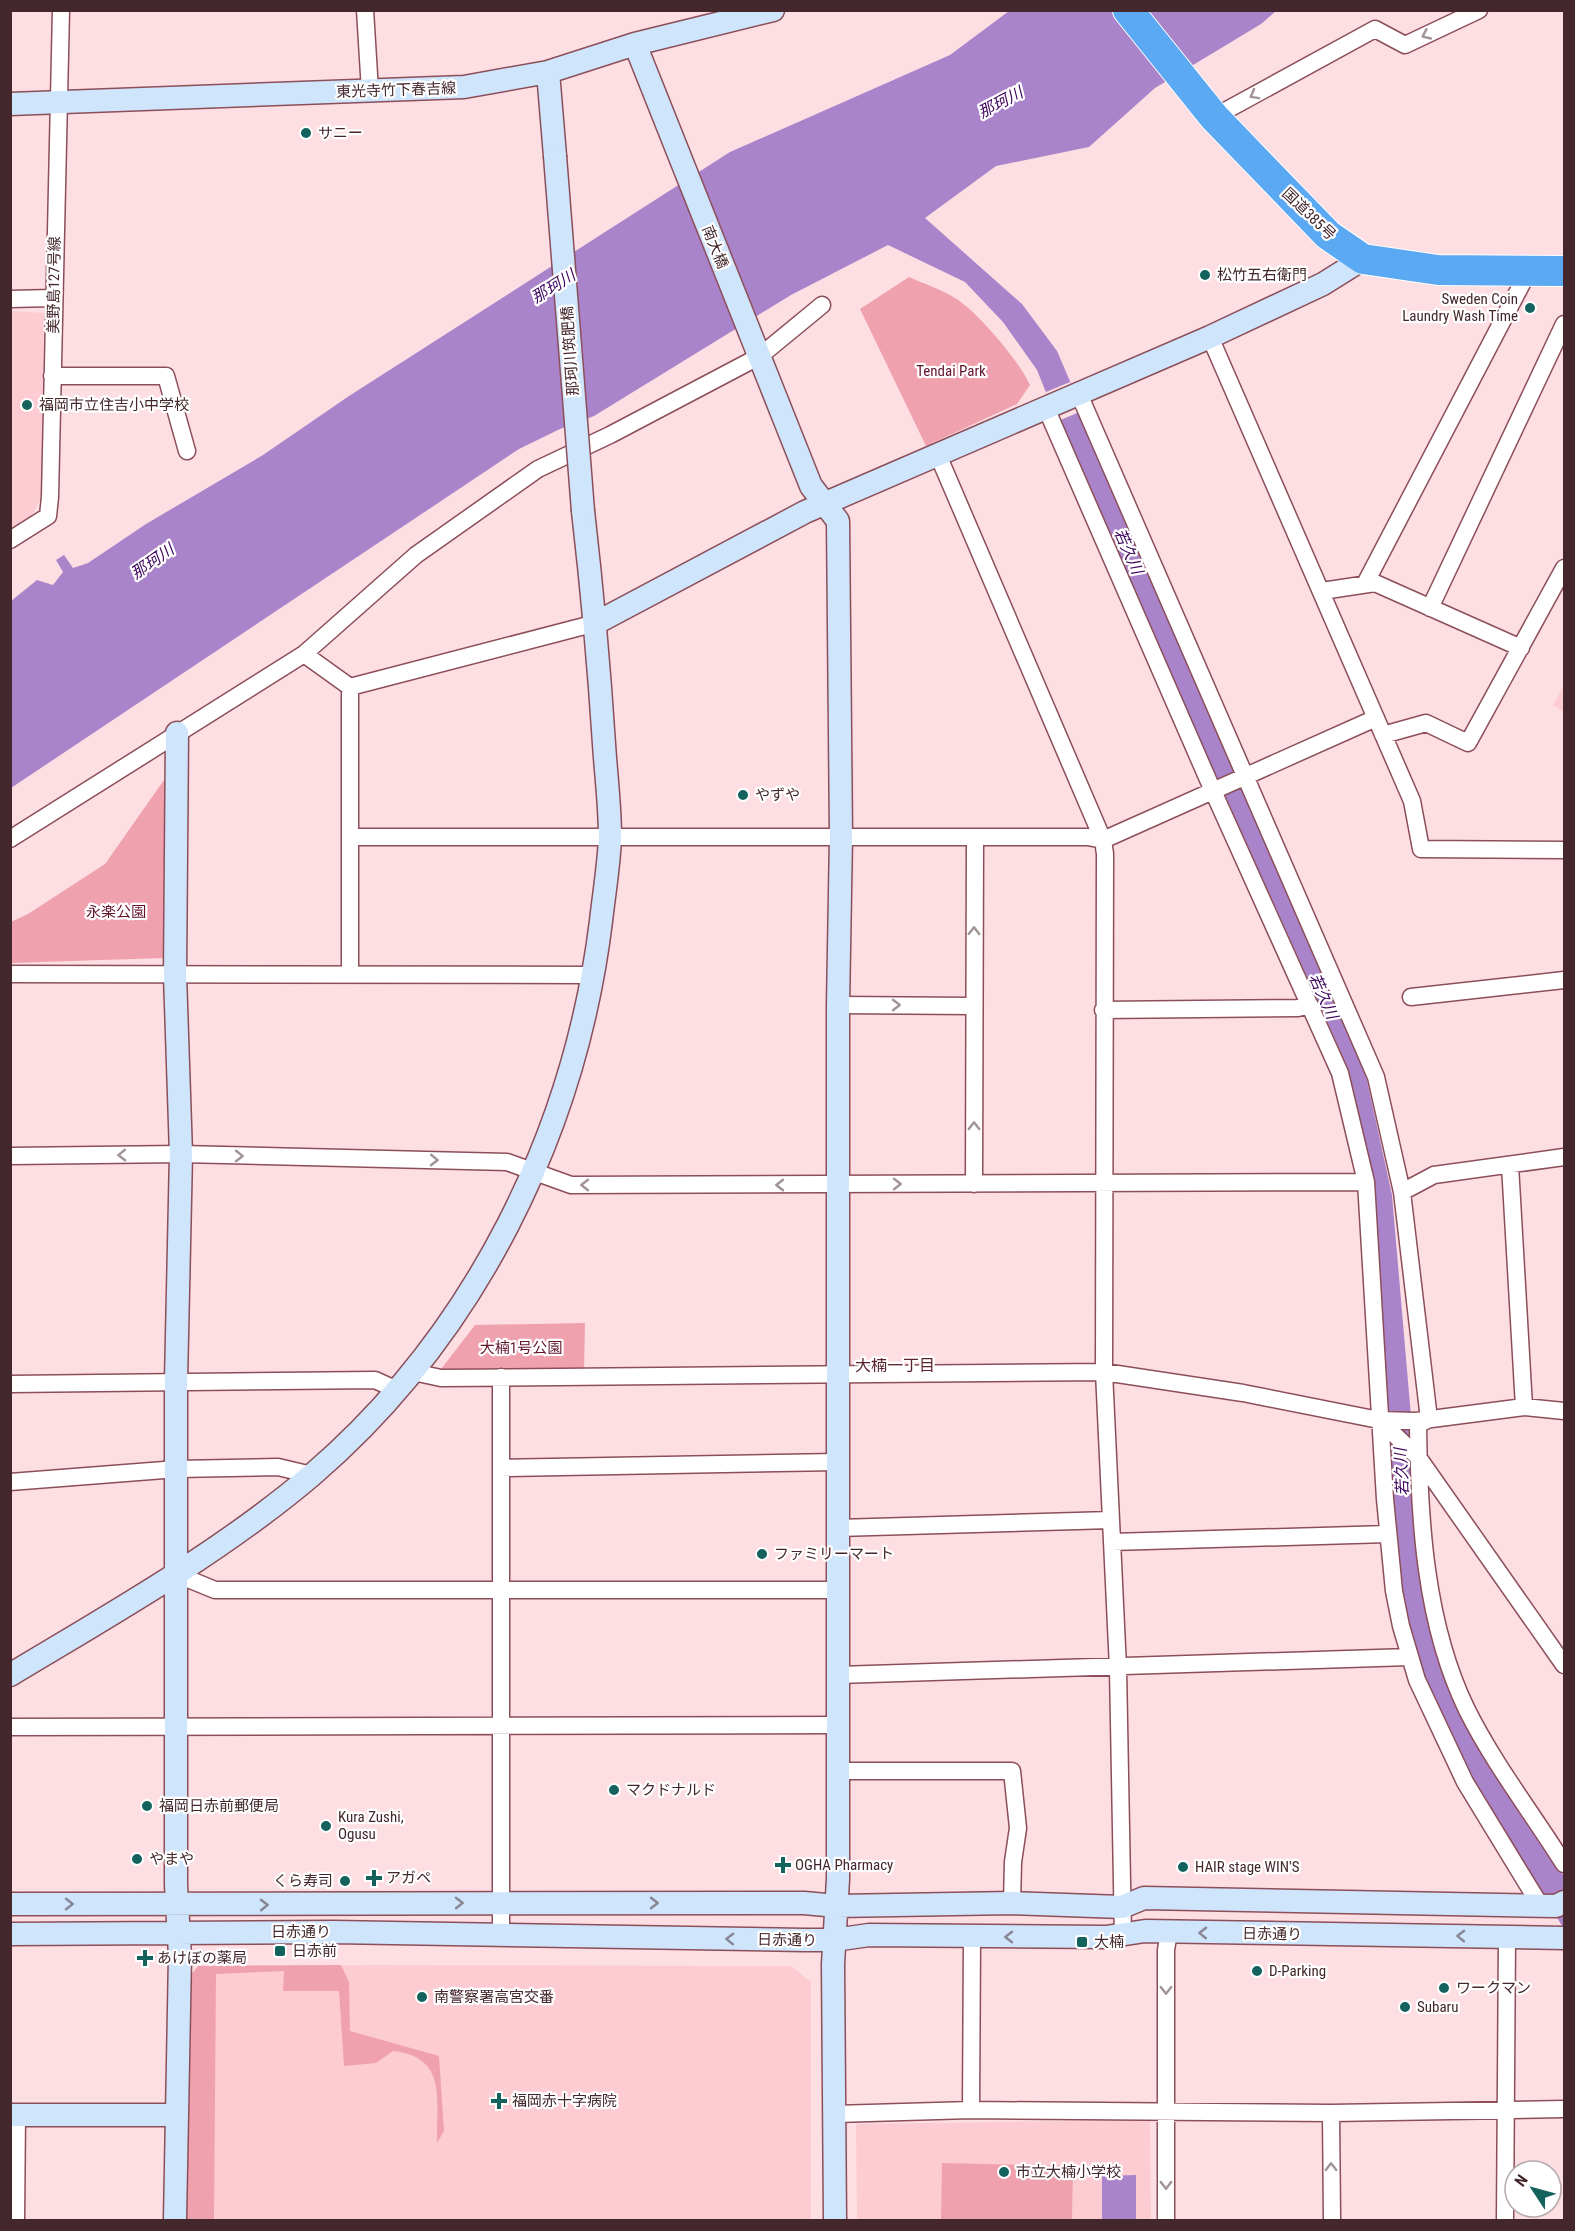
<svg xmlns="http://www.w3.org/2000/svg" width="1575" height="2231" font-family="'Roboto Condensed','Noto Sans JP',sans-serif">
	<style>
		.built { fill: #fdccd3 }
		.green { fill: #f0a1ae }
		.water { fill: #aa84ca }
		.pier { fill: #fddfe3 }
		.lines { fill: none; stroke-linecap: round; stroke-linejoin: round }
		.street-casing { stroke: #8c4e59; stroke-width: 19 }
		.secondary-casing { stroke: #8c4e59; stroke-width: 25 }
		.highway-casing { stroke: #fff; stroke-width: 32 }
		.street { stroke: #fff; stroke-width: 16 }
		.secondary { stroke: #cee5fb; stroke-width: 22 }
		.highway { stroke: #5ba9f2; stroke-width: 30 }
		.secondary-bridge-casing { stroke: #8c4e59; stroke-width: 25; stroke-linecap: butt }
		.secondary-bridge { stroke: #cee5fb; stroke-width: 22 }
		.oneway { stroke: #a19396 }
		.oneway2 { stroke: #888694 }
		.poi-dot { fill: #14625d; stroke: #fff; stroke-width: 2 }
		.labels { text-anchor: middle; stroke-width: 4.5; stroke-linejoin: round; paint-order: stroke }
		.street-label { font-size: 15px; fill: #43272c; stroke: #fff }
		.poi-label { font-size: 15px; fill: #43272c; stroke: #fff; text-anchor: start }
		.park-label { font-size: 15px; fill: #62142b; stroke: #fff }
		.water-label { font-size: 16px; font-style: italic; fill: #3e055d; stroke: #fff }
		.neighbourhood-label { font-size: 16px; fill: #5b2330; stroke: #fff }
	</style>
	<rect width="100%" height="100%" fill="#fddfe3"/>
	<!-- built -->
	<path class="built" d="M 11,311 L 44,313 L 41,497 L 32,516 L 11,529 Z
		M 1564,685 L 1564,712 L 1553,705 Z
		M 374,1965 L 791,1966 L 811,1982 L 811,2220 L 186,2220 L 198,1966 Z
		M 1150,2120 L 1151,2220 L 857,2220 L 856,2124 Z"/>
	<!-- green -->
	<path class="green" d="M 909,277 C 924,284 941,289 955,298 C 977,311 1020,362 1030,385 L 1017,404 L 926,446 L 860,309 Z
		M 164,780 L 164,958 L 11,963 L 11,922 L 28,914 L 105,864 Z
		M 585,1323 L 584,1372 L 438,1373 L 475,1325 Z
		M 341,1965 L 349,1982 L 350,2031 L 439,2056 L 444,2131 L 437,2143 C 436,2100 448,2057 393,2051 L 376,2063 L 344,2066 L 339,1991 L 283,1991 L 284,1971 L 216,1974 L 214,2220 L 186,2220 L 189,1977 L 198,1966 Z
		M 942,2163 L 1073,2166 L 1072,2220 L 941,2220 Z"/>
	<!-- water -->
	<path class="water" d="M 1009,11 L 1276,11 L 1261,24 L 1155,88 L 1089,147 L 996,166 L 925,218 L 1022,304 L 1057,351 L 1363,1062 L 1392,1195 L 1418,1498 L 1440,1645 L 1564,1877 L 1564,1929 L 1448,1739 L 1404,1626 L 1382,1387 L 1375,1198 L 1348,1068 L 1072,457 L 1037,370 L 1003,322 L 965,282 L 888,245 L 791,295 L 594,416 L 560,429 L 519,449 L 11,788 L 11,601 L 37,580 L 53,585 L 63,572 L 56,560 L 64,555 L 73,568 L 88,563 L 146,524 L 263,455 L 349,396 L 730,152 L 950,55 Z
		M 1136,2175 L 1136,2220 L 1102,2220 L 1102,2176 Z"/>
	<!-- pier -->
	<path class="pier" d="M 1070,382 L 1082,411 L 1058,421 L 1046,392 Z"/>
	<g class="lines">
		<!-- street casing -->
		<g class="street-casing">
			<path id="street" d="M 365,10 L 370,91
				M 1214,117 L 1375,29 L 1405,45 L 1479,10
				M 10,299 L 53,298
				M 1210,337 L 1412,801 L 1421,849 L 1564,850
				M 52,376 L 166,376 L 187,451
				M 1079,394 L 1376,1077 L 1402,1192 L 1429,1419 L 1418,1425 C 1419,1519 1425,1624 1467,1710 C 1494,1764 1532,1813 1564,1864
				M 1046,408 L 1213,791 L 1340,1073 L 1366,1182 L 1385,1499 L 1394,1591 L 1401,1626 L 1417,1680 L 1465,1782 L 1540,1905
				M 938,455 L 1103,840 L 1105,854 L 1104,1372 L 1118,1668 L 1123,1936
				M 10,540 L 48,516 L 50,497 L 61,10
				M 1365,584 L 1528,272
				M 1322,591 L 1375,583 L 1521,648
				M 1430,608 L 1564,324
				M 304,654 L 350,687 L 596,623
				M 1383,735 L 1426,723 L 1468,743 L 1564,568
				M 350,837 L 1088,837 L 1103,840 L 1376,718
				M 10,839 L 304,654 L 416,555 L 538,469 L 610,435 L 760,356 L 822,305
				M 10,974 L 594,975
				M 350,974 L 350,687
				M 1411,997 L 1564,980
				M 838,1005 L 973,1006
				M 1103,1010 L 1298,1008 L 1310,1005
				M 10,1156 L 181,1154 L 507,1162 L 571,1185 L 1366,1182
				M 1510,1165 L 1524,1407
				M 974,1184 L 975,838
				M 1402,1192 L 1434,1175 L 1564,1157
				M 413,1372 L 441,1378 L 1104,1372 L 1243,1393 L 1379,1420 L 1416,1421 L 1524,1407 L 1564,1411
				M 10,1384 L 375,1380 L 397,1390
				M 1379,1420 L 1418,1457 L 1564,1665
				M 501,1468 L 838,1462
				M 10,1482 L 177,1469 L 278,1467 L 312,1475
				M 838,1528 L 1111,1520
				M 1112,1542 L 1388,1534
				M 176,1574 L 215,1590 L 838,1590
				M 838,1675 L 1409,1657
				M 10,1727 L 837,1725
				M 838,1771 L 1012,1771 L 1018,1828 L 1013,1862 L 1012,1903
				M 501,1935 L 501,1377
				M 971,2110 L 972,1937
				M 1331,2113 L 1332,2220
				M 835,2114 L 971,2110 L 1331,2113 L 1564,2109
				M 16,2220 L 17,2115
				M 1166,2220 L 1166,1950 L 1169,1932
				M 1505,2220 L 1507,1937"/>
		</g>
		<!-- secondary casing -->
		<g class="secondary-casing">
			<path id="secondary" d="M 635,44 L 811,486 L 838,521 L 841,837 L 838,1005 L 838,1879 L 833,1964 L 835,2220
				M 548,72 L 555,156
				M 10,104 L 464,87 L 548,72 L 635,44 L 773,10
				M 596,623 L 805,512 L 1210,337 L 1323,284 L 1363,259
				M 10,1675 C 113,1613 220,1553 312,1475 C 475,1335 575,1133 601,921 C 604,894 609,865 610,837 C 610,806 606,775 604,744 C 599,666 592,589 583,511
				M 10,1904 L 804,1903 L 837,1906 L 1012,1903 L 1122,1907 L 1144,1898 L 1556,1906 L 1564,1902
				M 10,1934 L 333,1932 L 804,1940 L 834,1940 L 869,1935 L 1106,1937 L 1145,1931 L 1564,1938
				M 10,2115 L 175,2115
				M 175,2220 L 180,1956 L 176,1885 L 176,1381 L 181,1154 L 175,975 L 177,733"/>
		</g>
		<!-- highway casing -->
		<g class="highway-casing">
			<path id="highway" d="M 1128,10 L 1214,117 L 1328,235 L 1363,259 L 1438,270 L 1564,271"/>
		</g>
		<!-- street -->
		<use href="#street" class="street"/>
		<!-- secondary -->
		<use href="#secondary" class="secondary"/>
		<!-- highway -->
		<use href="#highway" class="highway"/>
		<!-- secondary-bridge casing -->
		<g class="secondary-bridge-casing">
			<path id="secondary-bridge" d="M 555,156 L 583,511"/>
		</g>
		<!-- secondary-bridge -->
		<use href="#secondary-bridge" class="secondary-bridge"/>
	</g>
	<!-- one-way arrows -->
	<defs><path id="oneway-chevron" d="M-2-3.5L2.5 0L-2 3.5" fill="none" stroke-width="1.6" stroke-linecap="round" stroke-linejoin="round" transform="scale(1.5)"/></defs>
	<g class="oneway">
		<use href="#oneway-chevron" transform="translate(1426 35) rotate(155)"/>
		<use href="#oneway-chevron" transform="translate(1254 95) rotate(151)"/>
		<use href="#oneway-chevron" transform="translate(974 931) rotate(-89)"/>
		<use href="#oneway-chevron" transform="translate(896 1005)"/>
		<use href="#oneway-chevron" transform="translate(974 1126) rotate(-90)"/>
		<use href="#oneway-chevron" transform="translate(122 1155) rotate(179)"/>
		<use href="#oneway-chevron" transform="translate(239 1156) rotate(1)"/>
		<use href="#oneway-chevron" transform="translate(434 1160) rotate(1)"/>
		<use href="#oneway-chevron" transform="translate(897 1184)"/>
		<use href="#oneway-chevron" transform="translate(585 1185) rotate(-180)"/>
		<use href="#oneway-chevron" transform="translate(780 1185) rotate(-180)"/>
		<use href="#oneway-chevron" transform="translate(1166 1990) rotate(90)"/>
		<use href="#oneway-chevron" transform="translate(1331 2167) rotate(-91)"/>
		<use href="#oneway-chevron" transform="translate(1166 2185) rotate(90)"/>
	</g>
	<g class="oneway2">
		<use href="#oneway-chevron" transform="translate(459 1903) rotate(-1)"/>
		<use href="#oneway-chevron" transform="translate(654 1903)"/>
		<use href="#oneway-chevron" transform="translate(69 1904)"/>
		<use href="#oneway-chevron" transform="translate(264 1905) rotate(-1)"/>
		<use href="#oneway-chevron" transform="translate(1203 1933) rotate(-179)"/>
		<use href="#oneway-chevron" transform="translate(1461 1936) rotate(-179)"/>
		<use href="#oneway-chevron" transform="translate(1009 1937) rotate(-180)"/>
		<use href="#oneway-chevron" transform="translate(730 1939) rotate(-179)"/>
	</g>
	<!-- markers -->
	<g class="poi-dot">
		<circle cx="306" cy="133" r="6"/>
		<circle cx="1205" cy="275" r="6"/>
		<circle cx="1530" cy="308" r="6"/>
		<circle cx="27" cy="405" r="6"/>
		<circle cx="743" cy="795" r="6"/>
		<circle cx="762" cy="1554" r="6"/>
		<circle cx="614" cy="1790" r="6"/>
		<circle cx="147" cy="1806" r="6"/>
		<circle cx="326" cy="1826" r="6"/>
		<circle cx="137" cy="1859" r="6"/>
		<path d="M780 1856h6v6h6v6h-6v6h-6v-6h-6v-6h6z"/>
		<circle cx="1183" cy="1867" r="6"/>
		<path d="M371 1869h6v6h6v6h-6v6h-6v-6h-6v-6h6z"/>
		<circle cx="345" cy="1881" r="6"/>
		<rect x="1076" y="1936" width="12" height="12" rx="3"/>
		<rect x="274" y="1945" width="12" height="12" rx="3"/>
		<path d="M142 1949h6v6h6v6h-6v6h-6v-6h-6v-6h6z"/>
		<circle cx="1257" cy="1971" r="6"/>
		<circle cx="1444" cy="1988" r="6"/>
		<circle cx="422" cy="1997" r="6"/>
		<circle cx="1405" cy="2007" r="6"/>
		<path d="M496 2092h6v6h6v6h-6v6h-6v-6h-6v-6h6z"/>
		<circle cx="1004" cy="2172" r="6"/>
	</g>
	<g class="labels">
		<!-- street labels -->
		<g class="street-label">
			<text transform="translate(396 90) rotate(-2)" y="5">東光寺竹下春吉線</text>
			<text transform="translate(1309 214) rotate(44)" y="5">国道385号</text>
			<text transform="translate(715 247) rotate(68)" y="5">南大橋</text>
			<text transform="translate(54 285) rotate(-89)" y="5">美野島127号線</text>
			<text transform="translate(570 351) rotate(-94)" y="5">那珂川筑肥橋</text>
			<text x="301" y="1937">日赤通り</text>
			<text transform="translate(1272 1934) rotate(1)" y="5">日赤通り</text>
			<text transform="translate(787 1940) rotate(1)" y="5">日赤通り</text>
		</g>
		<!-- poi labels -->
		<g class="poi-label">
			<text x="318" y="138">サニー</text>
			<text x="1217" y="280">松竹五右衛門</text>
			<text x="1518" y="304" text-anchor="end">Sweden Coin<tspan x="1518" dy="17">Laundry Wash Time</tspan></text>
			<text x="39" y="410">福岡市立住吉小中学校</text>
			<text x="755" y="800">やずや</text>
			<text x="774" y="1559">ファミリーマート</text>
			<text x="626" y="1795">マクドナルド</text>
			<text x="159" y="1811">福岡日赤前郵便局</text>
			<text x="338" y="1822">Kura Zushi,<tspan x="338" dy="17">Ogusu</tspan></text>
			<text x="149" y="1864">やまや</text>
			<text x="795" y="1870">OGHA Pharmacy</text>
			<text x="1195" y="1872">HAIR stage WIN'S</text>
			<text x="386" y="1883">アガペ</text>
			<text x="333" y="1886" text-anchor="end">くら寿司</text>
			<text x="1094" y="1947">大楠</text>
			<text x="292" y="1956">日赤前</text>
			<text x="157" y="1963">あけぼの薬局</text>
			<text x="1269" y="1976">D-Parking</text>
			<text x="1456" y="1993">ワークマン</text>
			<text x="434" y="2002">南警察署高宮交番</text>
			<text x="1417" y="2012">Subaru</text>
			<text x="512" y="2106">福岡赤十字病院</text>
			<text x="1016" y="2177">市立大楠小学校</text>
		</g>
		<!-- park labels -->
		<g class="park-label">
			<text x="951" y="376">Tendai Park</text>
			<text x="116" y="917">永楽公園</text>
			<text x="521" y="1353">大楠1号公園</text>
		</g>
		<!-- water labels -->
		<g class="water-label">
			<text transform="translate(1000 102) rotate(-28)" y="6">那珂川</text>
			<text transform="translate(553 286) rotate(-32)" y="6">那珂川</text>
			<text transform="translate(1129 551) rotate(66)" y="6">若久川</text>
			<text transform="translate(152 561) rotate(-35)" y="6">那珂川</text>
			<text transform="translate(1324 996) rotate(66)" y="6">若久川</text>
			<text transform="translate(1401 1472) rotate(-93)" y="6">若久川</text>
		</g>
		<!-- neighbourhood labels -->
		<g class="neighbourhood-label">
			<text x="895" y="1371">大楠一丁目</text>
		</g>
	</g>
	<!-- border -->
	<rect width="1575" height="2231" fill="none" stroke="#43272c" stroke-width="24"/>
	<!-- north arrow -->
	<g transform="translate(1533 2189) rotate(306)"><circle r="28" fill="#ffffff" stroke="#b4a9ab" stroke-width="1.5"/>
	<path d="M0-4.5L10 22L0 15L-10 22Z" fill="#14625d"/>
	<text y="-9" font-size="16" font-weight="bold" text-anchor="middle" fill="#43272c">N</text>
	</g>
</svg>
